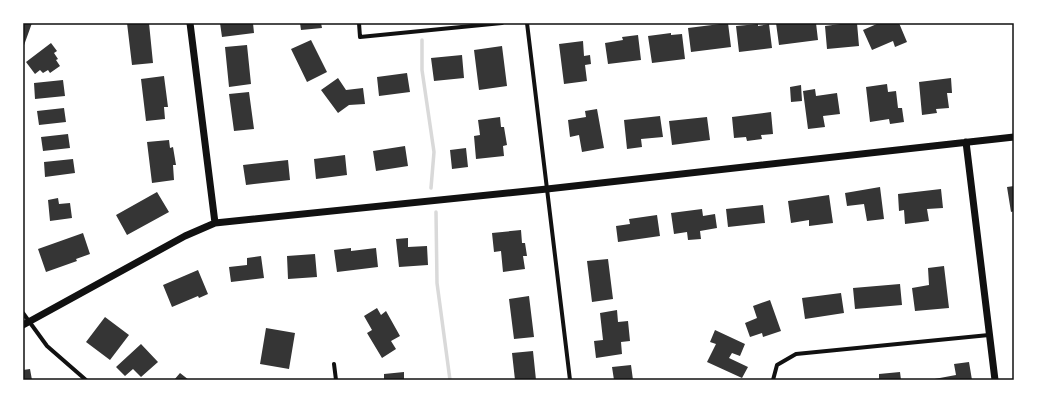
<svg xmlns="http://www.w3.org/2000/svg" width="1037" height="403" font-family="Commissioner,sans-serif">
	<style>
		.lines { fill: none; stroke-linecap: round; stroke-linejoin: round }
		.stream { stroke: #d9d9d9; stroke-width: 3.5 }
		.building { fill: #353535 }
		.minor { stroke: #111; stroke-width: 4 }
		.tertiary { stroke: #111; stroke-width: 7 }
		.neatline { fill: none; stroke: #111; stroke-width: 1.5 }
	</style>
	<rect width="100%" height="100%" fill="#fff"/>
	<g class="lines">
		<!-- stream -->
		<path class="stream" d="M 422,40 L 422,70 L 434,152 L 431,188
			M 436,212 L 437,283 L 450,380"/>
	</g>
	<!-- building -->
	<path class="building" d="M 23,23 L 32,23 L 23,48 Z
		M 127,23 L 149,23 L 153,63 L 132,65 Z
		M 220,23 L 253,23 L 254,33 L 222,37 Z
		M 300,23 L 321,23 L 322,28 L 301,30 Z
		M 728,23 L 731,47 L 691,52 L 688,28 Z
		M 776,23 L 816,23 L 818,40 L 779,45 Z
		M 848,23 L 857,23 L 859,46 L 827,49 L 825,26 Z
		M 879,23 L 899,23 L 907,42 L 895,47 L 893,41 L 872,50 L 863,30 Z
		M 758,24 L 758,26 L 769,24 L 772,48 L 739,52 L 736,26 Z
		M 671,33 L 671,35 L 682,34 L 685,59 L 652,63 L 648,36 Z
		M 638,35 L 641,60 L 608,64 L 605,43 L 623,40 L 622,37 Z
		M 311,40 L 327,72 L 307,82 L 291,49 Z
		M 583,41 L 584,56 L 590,55 L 591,64 L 585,65 L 587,81 L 564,84 L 559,44 Z
		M 51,43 L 57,51 L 54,53 L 58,59 L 56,60 L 60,66 L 50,73 L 48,70 L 43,73 L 40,70 L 35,74 L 26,62 Z
		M 247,45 L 251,84 L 229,87 L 225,47 Z
		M 502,46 L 507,86 L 479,90 L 474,50 Z
		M 462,55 L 464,78 L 434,81 L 431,58 Z
		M 407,73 L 410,92 L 379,96 L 377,77 Z
		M 164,76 L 168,107 L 164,107 L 165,119 L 146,121 L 141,79 Z
		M 338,78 L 346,90 L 363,88 L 365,104 L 349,105 L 338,113 L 321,90 Z
		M 951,78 L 952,93 L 947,93 L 949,108 L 936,109 L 937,113 L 922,115 L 919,82 Z
		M 63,80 L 65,96 L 35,99 L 34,83 Z
		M 887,84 L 888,92 L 896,91 L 898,108 L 902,108 L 904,122 L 890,124 L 889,119 L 870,122 L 866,87 Z
		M 801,85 L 802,101 L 791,102 L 790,87 Z
		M 815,89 L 816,96 L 837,93 L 840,114 L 823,116 L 825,127 L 808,129 L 803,91 Z
		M 249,92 L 254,129 L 234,131 L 229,94 Z
		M 64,108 L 66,122 L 39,125 L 37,111 Z
		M 597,109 L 604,148 L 582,152 L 579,135 L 570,137 L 568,120 L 586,117 L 585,111 Z
		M 771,112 L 773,134 L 761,135 L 762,139 L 747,141 L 746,137 L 734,138 L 732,117 Z
		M 660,116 L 663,137 L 641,139 L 642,147 L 627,149 L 624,120 Z
		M 500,117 L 501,127 L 504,127 L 507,145 L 503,146 L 504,156 L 476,159 L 474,136 L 480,135 L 478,120 Z
		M 707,117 L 710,140 L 672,145 L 669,121 Z
		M 68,134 L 70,148 L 43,151 L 41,137 Z
		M 169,140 L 170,148 L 173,147 L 176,165 L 173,165 L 174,180 L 152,183 L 147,142 Z
		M 405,146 L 408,166 L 376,171 L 373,151 Z
		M 466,148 L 468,167 L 452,169 L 450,150 Z
		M 345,155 L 347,175 L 316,179 L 314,159 Z
		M 73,159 L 75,173 L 45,177 L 44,162 Z
		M 288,160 L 290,180 L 246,185 L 243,165 Z
		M 1014,186 L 1014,211 L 1011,212 L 1007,187 Z
		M 880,187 L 884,219 L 867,221 L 864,204 L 847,206 L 845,193 Z
		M 941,189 L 943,208 L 927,209 L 929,221 L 905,224 L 904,210 L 899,211 L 898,194 Z
		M 157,192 L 169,212 L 127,235 L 116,215 Z
		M 829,195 L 833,223 L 809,226 L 809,220 L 791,223 L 788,201 Z
		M 58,198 L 59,204 L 70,203 L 72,218 L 50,221 L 48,200 Z
		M 763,205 L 765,223 L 728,227 L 726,209 Z
		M 702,209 L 703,216 L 715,214 L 717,228 L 700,231 L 701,239 L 688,240 L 687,232 L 674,234 L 671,213 Z
		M 657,215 L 660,236 L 618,242 L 616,226 L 630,224 L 629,219 Z
		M 521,230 L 522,243 L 525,243 L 527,256 L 523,256 L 525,269 L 503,272 L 501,251 L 494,252 L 492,233 Z
		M 83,233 L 90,254 L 76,259 L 77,261 L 46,272 L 38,249 Z
		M 408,238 L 408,247 L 427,246 L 428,265 L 399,267 L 396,239 Z
		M 351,248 L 351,251 L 376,248 L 378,267 L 337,272 L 334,250 Z
		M 315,254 L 317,277 L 288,279 L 287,256 Z
		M 261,256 L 264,278 L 231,282 L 229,267 L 247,265 L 247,258 Z
		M 608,259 L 613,299 L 592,302 L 587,261 Z
		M 944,266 L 949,308 L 915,311 L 912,288 L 929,285 L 928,268 Z
		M 198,270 L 208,294 L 199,298 L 198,296 L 172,307 L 163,285 Z
		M 900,284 L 902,305 L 855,309 L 853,288 Z
		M 841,293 L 844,313 L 805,319 L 802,298 Z
		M 529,296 L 534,337 L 514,339 L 509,299 Z
		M 770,300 L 781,331 L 763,337 L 762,333 L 750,337 L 745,323 L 757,318 L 753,306 Z
		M 377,308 L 381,315 L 386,311 L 400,336 L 391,341 L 396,349 L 382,358 L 367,333 L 372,330 L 364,316 Z
		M 617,310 L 618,322 L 628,321 L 630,341 L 621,342 L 622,354 L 596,358 L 594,341 L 603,340 L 600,313 Z
		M 105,317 L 129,335 L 110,360 L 86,342 Z
		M 266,328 L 295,333 L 289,369 L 260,364 Z
		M 715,330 L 745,344 L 740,356 L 732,353 L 729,358 L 748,367 L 742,378 L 707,362 L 716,344 L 710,342 Z
		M 141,344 L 158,362 L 141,377 L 133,369 L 125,376 L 116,367 Z
		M 533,351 L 536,380 L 515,380 L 512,353 Z
		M 969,362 L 972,380 L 929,380 L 956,375 L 954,364 Z
		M 631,365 L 633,380 L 614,380 L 612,367 Z
		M 30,369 L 32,380 L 23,380 L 23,370 Z
		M 404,372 L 404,380 L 384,380 L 384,374 Z
		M 900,372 L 901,380 L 879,380 L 879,374 Z
		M 180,373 L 189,380 L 174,380 Z"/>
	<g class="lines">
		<!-- minor -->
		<path class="minor" d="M 359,23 L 360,37 L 502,23
			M 527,23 L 570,380
			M 23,313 L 47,346 L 86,380
			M 334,364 L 336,380
			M 773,380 L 777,365 L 796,354 L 989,335"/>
		<!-- tertiary -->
		<path class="tertiary" d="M 190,23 L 215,223
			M 966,142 L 995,380
			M 23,325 L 185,236 L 215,223 L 547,189 L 1014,137"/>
	</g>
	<!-- border -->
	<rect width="1037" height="403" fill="none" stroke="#ffffff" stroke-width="48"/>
	<rect x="24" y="24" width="989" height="355" class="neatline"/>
</svg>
